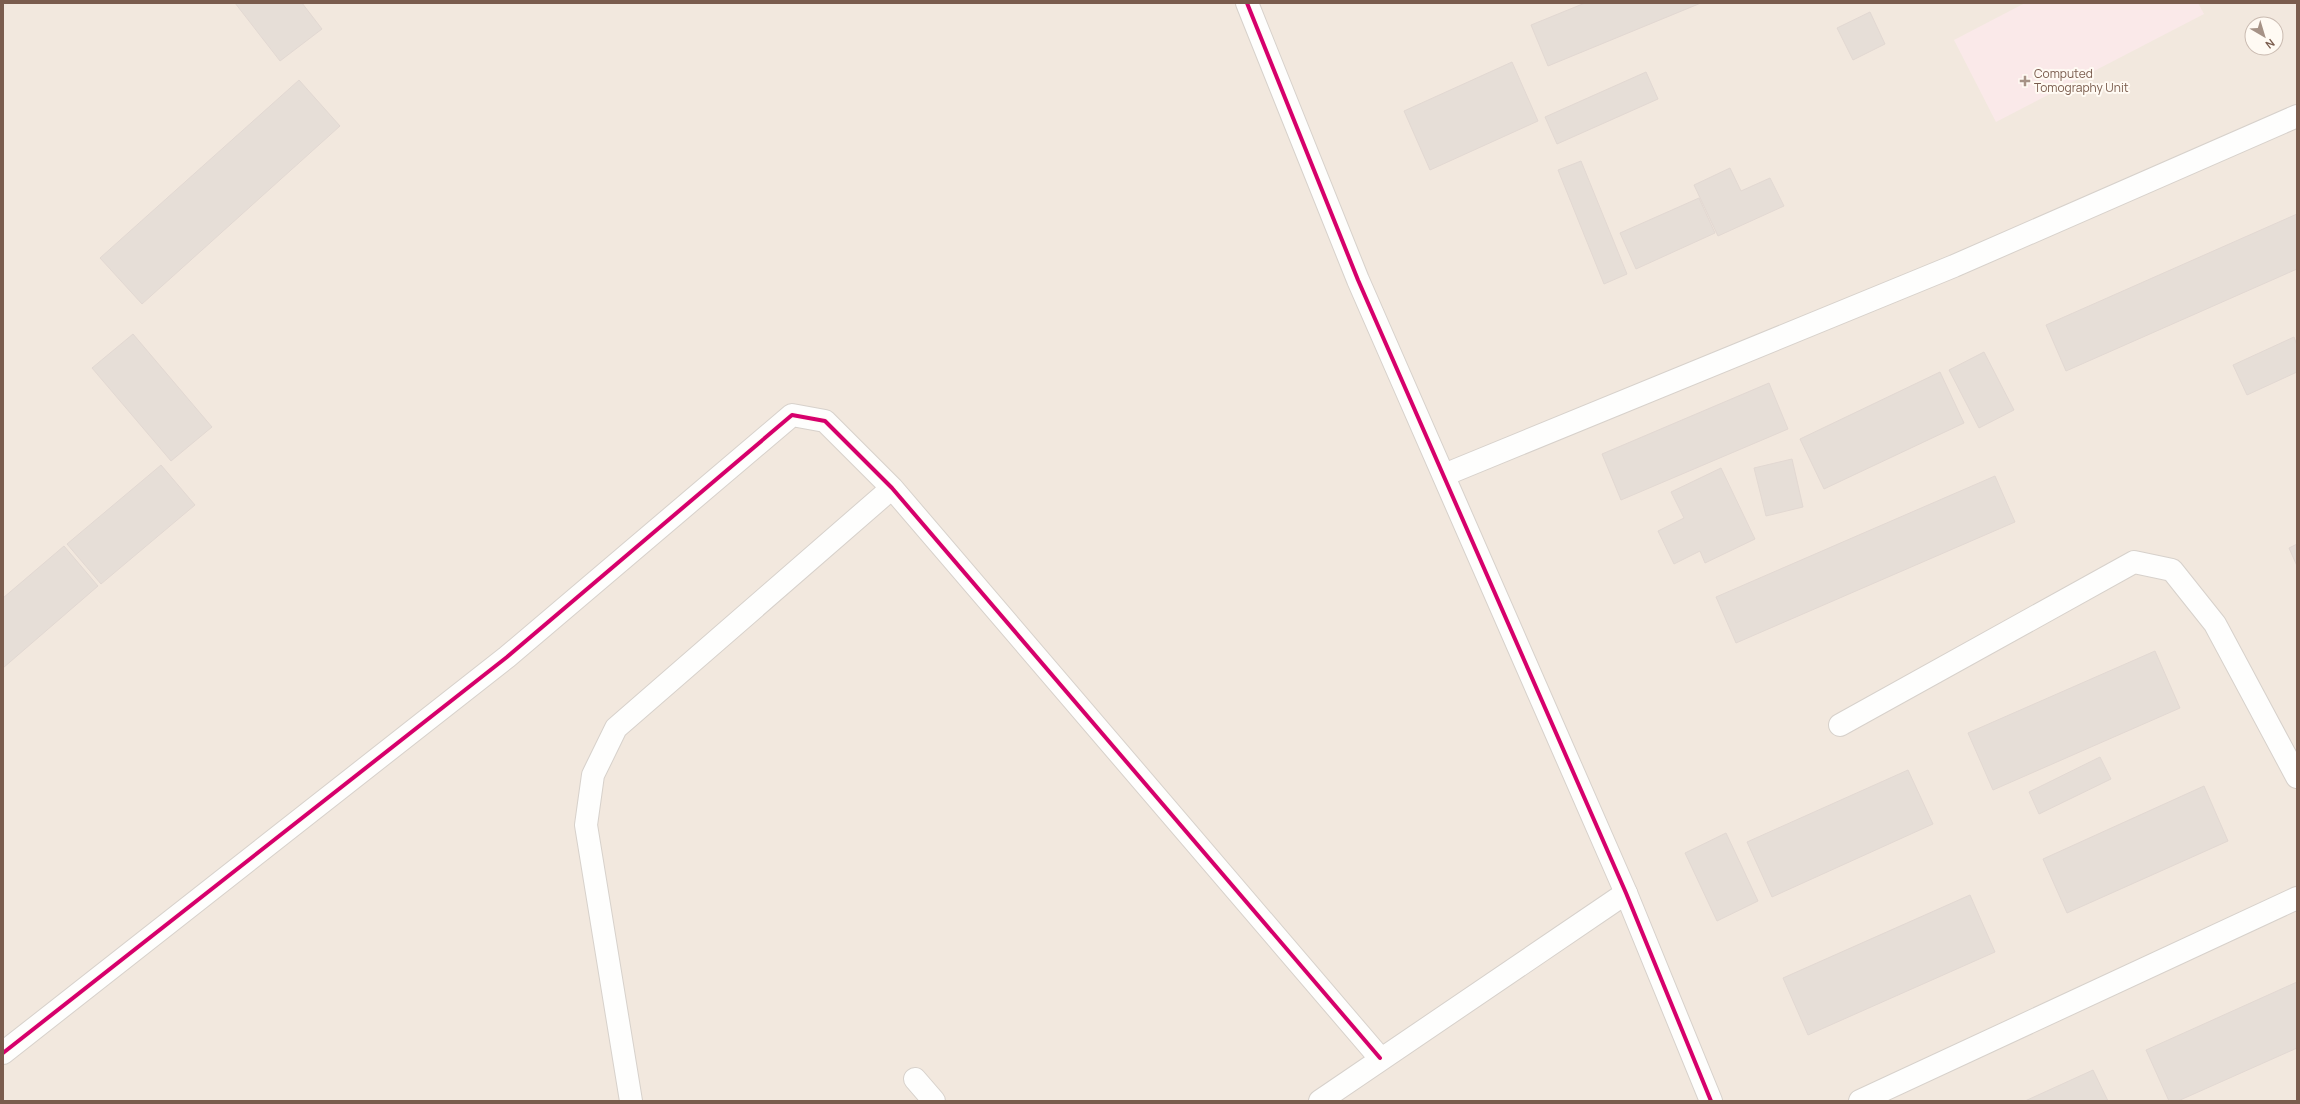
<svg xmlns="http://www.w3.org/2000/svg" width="2300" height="1104" font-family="Manrope,sans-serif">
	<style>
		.residential { fill: #f2e8de; fill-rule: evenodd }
		.medical { fill: #fae9e9 }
		.building { fill: #e6ded7; stroke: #e2d8d2 }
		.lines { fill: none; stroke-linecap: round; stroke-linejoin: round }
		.minor-casing { stroke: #d7d1cb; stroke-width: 24 }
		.tertiary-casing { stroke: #d7d1cb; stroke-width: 24 }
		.minor { stroke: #fefefd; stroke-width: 22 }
		.tertiary { stroke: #fefefd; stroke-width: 22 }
		.cycleway-casing { stroke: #fffaf3; stroke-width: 6 }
		.cycleway { stroke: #d6006c; stroke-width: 4 }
		.poi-dot { fill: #a69286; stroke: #fffaf3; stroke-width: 1.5 }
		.labels { text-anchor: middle; stroke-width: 4; stroke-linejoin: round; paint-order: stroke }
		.poi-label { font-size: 12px; fill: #7a5c4d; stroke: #fffaf3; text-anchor: start }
	</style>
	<rect width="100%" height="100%" fill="#f9f5f0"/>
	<!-- residential -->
	<path class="residential" d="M 3,3 L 2297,3 L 2297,1101 L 3,1101 ZM 2252,24 L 2276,24 L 2276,48 L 2252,48 Z"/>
	<!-- medical -->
	<path class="medical" d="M 2025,3 L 2198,3 L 2204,14 L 1996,122 L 1954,40 Z"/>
	<!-- building -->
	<path class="building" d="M 235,3 L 302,3 L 322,29 L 280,61 Z
		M 1585,3 L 1701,3 L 1548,66 L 1531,25 Z
		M 1870,12 L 1885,44 L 1853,60 L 1837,28 Z
		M 1512,62 L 1538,121 L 1430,170 L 1404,111 Z
		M 1646,72 L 1658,99 L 1557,144 L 1545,117 Z
		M 299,80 L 340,126 L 142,304 L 100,258 Z
		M 1581,161 L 1627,274 L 1604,284 L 1558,170 Z
		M 1730,168 L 1741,191 L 1770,178 L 1784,206 L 1718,236 L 1694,185 Z
		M 1699,198 L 1715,233 L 1636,269 L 1620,233 Z
		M 2297,214 L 2297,269 L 2066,371 L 2046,325 Z
		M 133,334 L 212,427 L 171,461 L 92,368 Z
		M 2294,337 L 2297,345 L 2297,372 L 2247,395 L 2233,365 Z
		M 1984,352 L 2014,410 L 1979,428 L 1949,370 Z
		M 1940,372 L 1964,423 L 1824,489 L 1800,439 Z
		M 1769,383 L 1788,429 L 1621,500 L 1602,454 Z
		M 1792,459 L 1803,507 L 1766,516 L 1754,468 Z
		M 161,465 L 195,505 L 101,584 L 67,544 Z
		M 1721,468 L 1755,539 L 1705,563 L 1700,551 L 1674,564 L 1658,531 L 1684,518 L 1671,492 Z
		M 1995,476 L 2015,522 L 1736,643 L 1716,597 Z
		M 2297,544 L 2297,566 L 2289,548 Z
		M 64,546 L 98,586 L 3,668 L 3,598 Z
		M 2155,651 L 2180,708 L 1993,790 L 1968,733 Z
		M 2100,757 L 2111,779 L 2039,814 L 2029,792 Z
		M 1908,770 L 1933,824 L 1772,897 L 1747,842 Z
		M 2204,786 L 2228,841 L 2067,913 L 2043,859 Z
		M 1726,833 L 1758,901 L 1717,921 L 1685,853 Z
		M 1970,895 L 1995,952 L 1808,1035 L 1783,978 Z
		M 2297,982 L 2297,1048 L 2178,1101 L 2169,1101 L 2146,1050 Z
		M 2093,1070 L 2108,1101 L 2025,1101 Z"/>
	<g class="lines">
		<!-- minor casing -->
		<g class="minor-casing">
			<path id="minor" d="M 1444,475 L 1954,266 L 2297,116
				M 1840,725 L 2134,562 L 2172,570 L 2215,624 L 2297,777
				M 3,1053 L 507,657 L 792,415 L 825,421 L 892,488 L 1380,1058
				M 915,1079 L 934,1101
				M 631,1101 L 586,825 L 593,775 L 616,728 L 892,488
				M 1320,1101 L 1626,893
				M 1860,1101 L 2297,898"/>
		</g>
		<!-- tertiary casing -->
		<g class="tertiary-casing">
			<path id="tertiary" d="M 1247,3 L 1358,280 L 1626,893 L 1711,1101"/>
		</g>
		<!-- minor -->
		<use href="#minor" class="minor"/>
		<!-- tertiary -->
		<use href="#tertiary" class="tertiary"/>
		<!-- cycleway casing -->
		<g class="cycleway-casing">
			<path id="cycleway" d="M 1247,3 L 1358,280 L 1626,893 L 1711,1101
				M 3,1053 L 507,657 L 792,415 L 825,421 L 892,488 L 1380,1058"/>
		</g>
		<!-- cycleway -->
		<use href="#cycleway" class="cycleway"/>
	</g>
	<!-- markers -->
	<path class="poi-dot" d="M2023 75h4v4h4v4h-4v4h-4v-4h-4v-4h4z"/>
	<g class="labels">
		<!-- poi labels -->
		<g class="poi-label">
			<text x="2034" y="78">Computed<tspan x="2034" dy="14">Tomography Unit</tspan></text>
		</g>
	</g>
	<!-- border -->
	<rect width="2300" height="1104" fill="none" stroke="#7a5c4d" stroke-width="8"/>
	<!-- north arrow -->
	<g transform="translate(2264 36) rotate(142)"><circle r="19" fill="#fffaf3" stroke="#cabbb1"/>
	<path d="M0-3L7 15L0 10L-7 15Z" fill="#a69286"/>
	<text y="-6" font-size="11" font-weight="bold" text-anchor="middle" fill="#7a5c4d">N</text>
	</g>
</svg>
